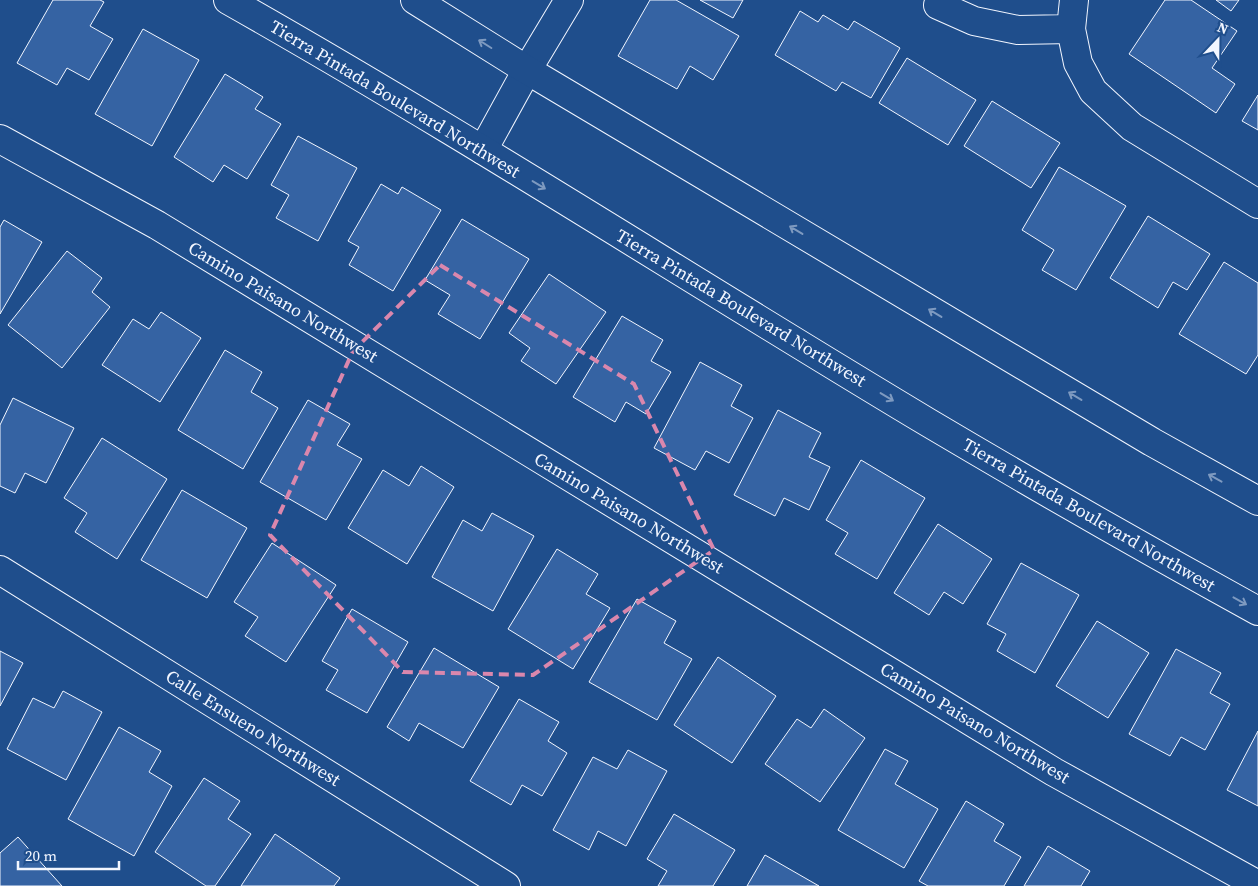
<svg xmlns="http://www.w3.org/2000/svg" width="1258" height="886" font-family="'Source Serif 4',serif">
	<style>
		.building { fill: #3563a3; stroke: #f2f6ff }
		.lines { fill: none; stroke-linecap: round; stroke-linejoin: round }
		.street-casing { stroke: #f2f6ff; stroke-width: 30 }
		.secondary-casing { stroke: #f2f6ff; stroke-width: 30 }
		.street { stroke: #1f4e8c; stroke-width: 28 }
		.secondary { stroke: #1f4e8c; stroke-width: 28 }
		.oneway { stroke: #7e9ac0 }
		.marked { fill: none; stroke: #da87ad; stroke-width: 4; stroke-dasharray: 10 6; stroke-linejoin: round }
		.labels { text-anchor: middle; stroke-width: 4; stroke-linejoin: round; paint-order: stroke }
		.street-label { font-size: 18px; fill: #f2f6ff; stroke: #1f4e8c }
	</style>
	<rect width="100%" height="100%" fill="#1f4e8c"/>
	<!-- building -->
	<path class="building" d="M 53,0 L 100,0 L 104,2 L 90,26 L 113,39 L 89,80 L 67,68 L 57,85 L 17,63 Z
		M 650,0 L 676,0 L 739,36 L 713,80 L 690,66 L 677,89 L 618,56 Z
		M 700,0 L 743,0 L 733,18 Z
		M 1165,0 L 1191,0 L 1237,31 L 1212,68 L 1235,84 L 1216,113 L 1129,54 Z
		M 1216,0 L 1239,0 L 1231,11 Z
		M 800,11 L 818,22 L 823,15 L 848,30 L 854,21 L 900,48 L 871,98 L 842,82 L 836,91 L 775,55 Z
		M 143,29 L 199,60 L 152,146 L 95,114 Z
		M 907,58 L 976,100 L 948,145 L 879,103 Z
		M 225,74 L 263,97 L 255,109 L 281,124 L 247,179 L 224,165 L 213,182 L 174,157 Z
		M 1258,95 L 1258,130 L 1242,121 Z
		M 992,101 L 1060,143 L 1031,188 L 964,146 Z
		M 298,136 L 357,168 L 318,241 L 276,218 L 289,195 L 271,185 Z
		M 1059,167 L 1126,206 L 1076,290 L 1042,270 L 1054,250 L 1022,230 Z
		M 381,184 L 398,194 L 402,187 L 441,210 L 393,291 L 349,265 L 359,247 L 348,241 Z
		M 1148,216 L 1210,254 L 1187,290 L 1173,282 L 1158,308 L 1110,278 Z
		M 462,219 L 529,259 L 480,339 L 438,314 L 450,295 L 425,280 Z
		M 4,220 L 42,242 L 0,314 L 0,227 Z
		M 67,251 L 102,278 L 92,292 L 110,307 L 62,368 L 8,325 Z
		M 1224,262 L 1258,283 L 1258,355 L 1246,374 L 1179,334 Z
		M 549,274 L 606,312 L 556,384 L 521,361 L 530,348 L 509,333 Z
		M 161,312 L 201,338 L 160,402 L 102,365 L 133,319 L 149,329 Z
		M 622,316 L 663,340 L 651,361 L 671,372 L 646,414 L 626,402 L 615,422 L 573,397 Z
		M 225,350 L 262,372 L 251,392 L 278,408 L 243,469 L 178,430 Z
		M 700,362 L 742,385 L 731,406 L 753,418 L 729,463 L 706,451 L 695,470 L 654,448 Z
		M 13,398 L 74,428 L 46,483 L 25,473 L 15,493 L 0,486 L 0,425 Z
		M 308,400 L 350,424 L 337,445 L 362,459 L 326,520 L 260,482 Z
		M 778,410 L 821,433 L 809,457 L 830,467 L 809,510 L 784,498 L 775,516 L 734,495 Z
		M 102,438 L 167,479 L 117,559 L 75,532 L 87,513 L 64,498 Z
		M 861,460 L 925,498 L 877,579 L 835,554 L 848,533 L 826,520 Z
		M 421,466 L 454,487 L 407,564 L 348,528 L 383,470 L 409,486 Z
		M 182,490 L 247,528 L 207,598 L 141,560 Z
		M 492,513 L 534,536 L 493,611 L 432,577 L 463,520 L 482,531 Z
		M 938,524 L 992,559 L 963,604 L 944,592 L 929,615 L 894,593 Z
		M 272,543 L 336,585 L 286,662 L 245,636 L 258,617 L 234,602 Z
		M 557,549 L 598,574 L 586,594 L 610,608 L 573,669 L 508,629 Z
		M 1021,563 L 1079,595 L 1035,673 L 997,651 L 1006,634 L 987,624 Z
		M 637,599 L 676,621 L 664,643 L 692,659 L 657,720 L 589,682 Z
		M 352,609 L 408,642 L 367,713 L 326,690 L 338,670 L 322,661 Z
		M 1097,621 L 1149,653 L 1108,718 L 1056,686 Z
		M 434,648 L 499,687 L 463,748 L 419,723 L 409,741 L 387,727 Z
		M 1176,649 L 1221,673 L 1210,693 L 1230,704 L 1205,750 L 1181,737 L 1170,756 L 1129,734 Z
		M 0,651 L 23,663 L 0,706 Z
		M 718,657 L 776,696 L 732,763 L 674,725 Z
		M 63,691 L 102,712 L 66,780 L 7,749 L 33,698 L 54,708 Z
		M 519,699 L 559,722 L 548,741 L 567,753 L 542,796 L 522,785 L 511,805 L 470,781 Z
		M 824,709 L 865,738 L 820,802 L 765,764 L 797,719 L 811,728 Z
		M 119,727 L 161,751 L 149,772 L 172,786 L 134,856 L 68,819 Z
		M 1258,731 L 1258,806 L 1227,790 Z
		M 885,749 L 908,761 L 895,784 L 938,809 L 904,868 L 838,830 Z
		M 628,750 L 667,771 L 626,846 L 598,831 L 589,850 L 553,830 L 593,757 L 617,769 Z
		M 204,778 L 240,801 L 228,819 L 251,834 L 215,886 L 206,886 L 155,852 Z
		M 966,801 L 1004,824 L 994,841 L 1021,857 L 1004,886 L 928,886 L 919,881 Z
		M 674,814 L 735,850 L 713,886 L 658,886 L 667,871 L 647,859 Z
		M 275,834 L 340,878 L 334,886 L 241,886 Z
		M 18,837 L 62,886 L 0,886 L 0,853 Z
		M 1048,846 L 1090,871 L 1081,886 L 1024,886 Z
		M 765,855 L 819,886 L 747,886 Z"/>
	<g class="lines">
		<!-- street casing -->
		<g class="street-casing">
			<path id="street" d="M 1074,0 L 1071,29 L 1078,63 L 1093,91 L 1132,127 L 1258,204
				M 938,5 L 974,21 L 1018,30 L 1071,29
				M 0,139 L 157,225 L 1054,772 L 1258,885
				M 483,150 L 527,70 L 569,0
				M 0,570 L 506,886"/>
		</g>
		<!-- secondary casing -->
		<g class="secondary-casing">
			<path id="secondary" d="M 228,0 C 465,134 695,283 929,423 C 1037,487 1147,550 1258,611
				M 415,0 L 527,70 L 1152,442 L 1258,501"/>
		</g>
		<!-- street -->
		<use href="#street" class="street"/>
		<!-- secondary -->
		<use href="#secondary" class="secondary"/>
	</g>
	<!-- one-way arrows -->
	<defs><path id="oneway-shaft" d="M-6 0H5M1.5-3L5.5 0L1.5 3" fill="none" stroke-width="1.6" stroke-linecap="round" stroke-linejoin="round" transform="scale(1.25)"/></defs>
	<g class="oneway">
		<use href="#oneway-shaft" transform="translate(485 44) rotate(-148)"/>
		<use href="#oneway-shaft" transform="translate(539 185) rotate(31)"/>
		<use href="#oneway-shaft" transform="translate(796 230) rotate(-149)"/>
		<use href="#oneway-shaft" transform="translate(935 313) rotate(-149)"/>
		<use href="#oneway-shaft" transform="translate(1075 396) rotate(-149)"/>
		<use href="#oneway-shaft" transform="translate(887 397) rotate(31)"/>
		<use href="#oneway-shaft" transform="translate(1215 478) rotate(-151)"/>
		<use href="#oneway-shaft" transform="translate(1240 601) rotate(29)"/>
	</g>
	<!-- marked area -->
	<path class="marked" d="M 440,265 L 634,384 L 714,550 L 533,675 L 403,672 L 270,535 L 353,351 Z"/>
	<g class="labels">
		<!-- street labels -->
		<g class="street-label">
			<text transform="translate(395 99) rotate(31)" y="6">Tierra Pintada Boulevard Northwest</text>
			<text transform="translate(283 302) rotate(31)" y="6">Camino Paisano Northwest</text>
			<text transform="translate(741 308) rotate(31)" y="6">Tierra Pintada Boulevard Northwest</text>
			<text transform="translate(629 513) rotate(31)" y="6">Camino Paisano Northwest</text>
			<text transform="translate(1089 515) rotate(30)" y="6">Tierra Pintada Boulevard Northwest</text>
			<text transform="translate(975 723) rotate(31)" y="6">Camino Paisano Northwest</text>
			<text transform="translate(253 728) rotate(32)" y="6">Calle Ensueno Northwest</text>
		</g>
	</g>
	<!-- north arrow -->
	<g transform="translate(1218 40) rotate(22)" stroke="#1f4e8c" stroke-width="4" paint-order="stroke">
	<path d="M0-4L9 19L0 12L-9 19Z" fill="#f2f6ff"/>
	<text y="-8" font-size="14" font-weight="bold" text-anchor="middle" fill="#f2f6ff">N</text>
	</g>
	<!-- scale -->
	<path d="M18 861v8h101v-8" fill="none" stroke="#f2f6ff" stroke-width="2.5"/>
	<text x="25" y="861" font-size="15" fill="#f2f6ff" stroke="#1f4e8c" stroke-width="4" paint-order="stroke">20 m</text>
</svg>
